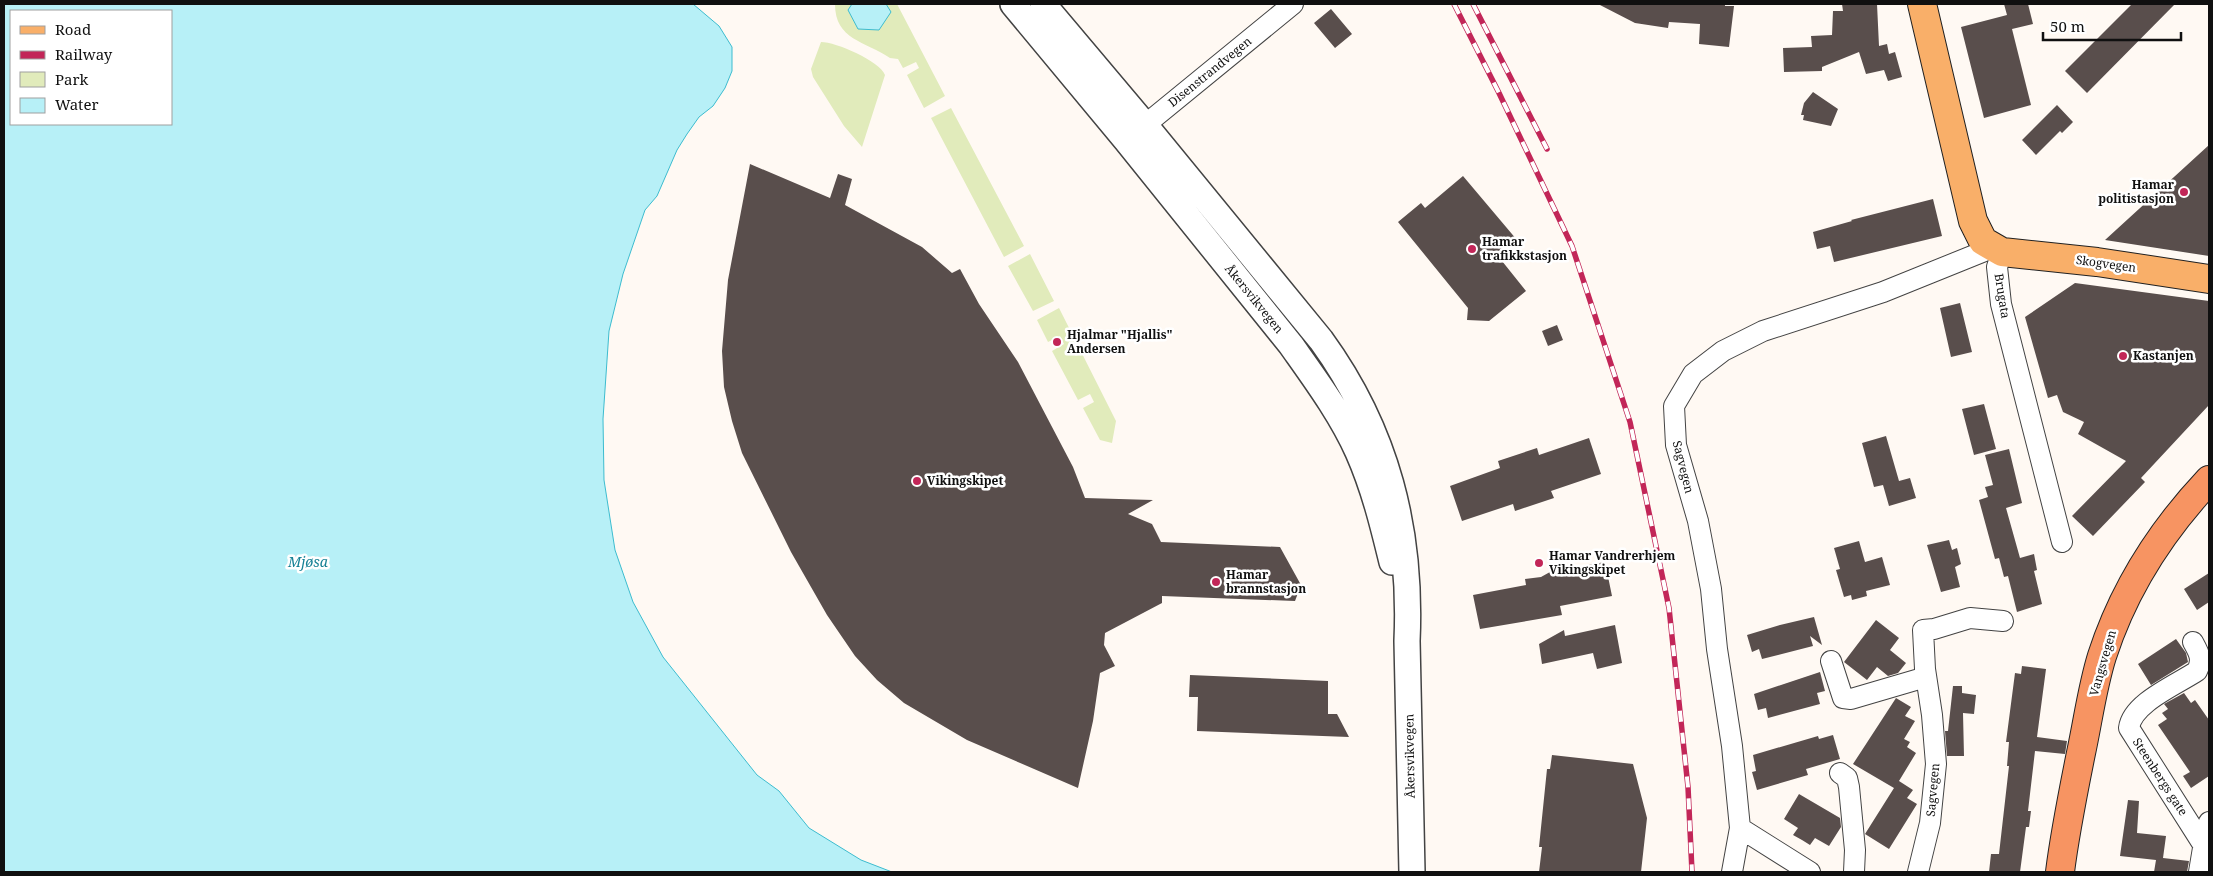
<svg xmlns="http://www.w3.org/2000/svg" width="2213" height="876" font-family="'Noto Serif',serif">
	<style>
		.green { fill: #e1ebbb }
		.water { fill: #b7f0f7; stroke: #3dbccf; fill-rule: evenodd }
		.building { fill: #594e4c }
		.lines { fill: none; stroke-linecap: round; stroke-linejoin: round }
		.minor-casing { stroke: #434343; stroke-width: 22 }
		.tertiary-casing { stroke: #434343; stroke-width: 28 }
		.primary-casing { stroke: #212121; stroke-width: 30 }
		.trunk-casing { stroke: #212121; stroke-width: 30 }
		.minor { stroke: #fff; stroke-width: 20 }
		.tertiary { stroke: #fff; stroke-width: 25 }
		.primary { stroke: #f9af69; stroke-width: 28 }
		.trunk { stroke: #f79462; stroke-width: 28 }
		.rail-casing { stroke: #c22658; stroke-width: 5.5 }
		.rail { stroke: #fff; stroke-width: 4; stroke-dasharray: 11; stroke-linecap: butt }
		.poi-dot { fill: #c22658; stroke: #fff; stroke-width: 2 }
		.labels { text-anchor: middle; stroke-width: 5; stroke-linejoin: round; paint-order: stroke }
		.street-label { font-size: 12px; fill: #101010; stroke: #fff }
		.poi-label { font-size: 12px; font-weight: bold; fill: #101010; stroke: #fff; text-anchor: start }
		.water-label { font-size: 14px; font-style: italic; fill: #168195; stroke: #fff }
	</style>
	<rect width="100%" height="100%" fill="#fff9f3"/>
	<!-- green -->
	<path class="green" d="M 835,4 L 852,4 L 848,10 L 890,12 L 886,4 L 897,4 L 945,96 L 924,108 L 907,75 L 919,68 L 916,62 L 903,68 L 898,59 L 890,58 C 865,41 835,40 835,4 Z
		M 821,42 C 836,42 880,61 885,75 L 862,147 L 844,126 L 813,77 L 811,69 Z
		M 951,108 L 1024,246 L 1004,257 L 931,118 Z
		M 1030,254 L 1054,301 L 1033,311 L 1008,266 Z
		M 1059,308 L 1116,421 L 1112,443 L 1100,440 L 1083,408 L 1094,402 L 1090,394 L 1078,400 L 1052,351 L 1064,344 L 1060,336 L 1048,342 L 1037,320 Z"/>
	<!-- water -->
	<path class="water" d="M 4,4 L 693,4 L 719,26 L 732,47 L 732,71 L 725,88 L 713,106 L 699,117 L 687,134 L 677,150 L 657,196 L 645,210 L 623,274 L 609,331 L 603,419 L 604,480 L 615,550 L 633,602 L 663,657 L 757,775 L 779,791 L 809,828 L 861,860 L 892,872 L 4,872 ZM 11,11 L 171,11 L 171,124 L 11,124 Z
		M 852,4 L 886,4 L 891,12 L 879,30 L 858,29 L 848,10 Z"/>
	<!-- building -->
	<path class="building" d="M 1598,4 L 1725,4 L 1725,6 L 1734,6 L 1729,47 L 1699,44 L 1700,24 L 1669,22 L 1668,28 L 1635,23 Z
		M 1842,4 L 1877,4 L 1879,46 L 1887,44 L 1889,54 L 1895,52 L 1902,77 L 1888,81 L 1884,70 L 1866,74 L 1859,52 L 1822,67 L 1822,71 L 1784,72 L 1783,48 L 1812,47 L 1811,36 L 1832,35 L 1833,11 L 1843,11 Z
		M 2004,4 L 2028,4 L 2033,24 L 2012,29 L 2031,105 L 1984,118 L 1961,27 L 2007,15 Z
		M 2132,4 L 2175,4 L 2087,93 L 2065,71 Z
		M 1331,9 L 1352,34 L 1335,48 L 1314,23 Z
		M 1813,92 L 1838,109 L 1831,126 L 1803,120 L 1804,115 L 1801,115 L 1804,103 Z
		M 2057,105 L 2073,122 L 2062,133 L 2060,131 L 2036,155 L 2022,140 Z
		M 2209,145 L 2209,256 L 2105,240 Z
		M 750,164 L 830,198 L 838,174 L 852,179 L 845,205 L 922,247 L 952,273 L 960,269 L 979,304 L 1018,362 L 1073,467 L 1085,498 L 1153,500 L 1128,514 L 1152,524 L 1161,542 L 1280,547 L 1301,585 L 1295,601 L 1162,596 L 1162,603 L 1105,633 L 1104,645 L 1115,666 L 1100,673 L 1093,721 L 1078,788 L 967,740 L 904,703 L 877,680 L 855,656 L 827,615 L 791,552 L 742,453 L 732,421 L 724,387 L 722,351 L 728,280 Z
		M 1463,176 L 1517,240 L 1498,256 L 1526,291 L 1489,321 L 1467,320 L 1468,308 L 1398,222 L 1421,203 L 1425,208 Z
		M 1933,199 L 1942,236 L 1834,262 L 1830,246 L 1817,249 L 1813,232 L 1852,221 L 1851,220 Z
		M 2075,283 L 2209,301 L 2209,405 L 2141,478 L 2145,482 L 2093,536 L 2072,516 L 2126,461 L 2078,434 L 2084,422 L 2063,412 L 2057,395 L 2048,398 L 2025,317 Z
		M 1960,303 L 1972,352 L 1951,357 L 1940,308 Z
		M 1557,325 L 1563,340 L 1548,346 L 1542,331 Z
		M 1984,404 L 1996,449 L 1974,455 L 1962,409 Z
		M 1886,436 L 1899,481 L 1910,478 L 1916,498 L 1889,506 L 1883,485 L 1874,487 L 1862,443 Z
		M 1589,438 L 1601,474 L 1551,491 L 1554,498 L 1515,511 L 1513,504 L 1462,521 L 1450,486 L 1500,468 L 1498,461 L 1537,448 L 1539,455 Z
		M 2009,449 L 2022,503 L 2006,508 L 2020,558 L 2034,554 L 2037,570 L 2034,571 L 2042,604 L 2017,612 L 2008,576 L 2004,577 L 1999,558 L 1995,559 L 1979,500 L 1988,497 L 1985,487 L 1993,485 L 1985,455 Z
		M 1949,540 L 1952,550 L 1957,548 L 1961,564 L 1955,567 L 1960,587 L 1941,592 L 1927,545 Z
		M 1859,541 L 1865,562 L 1882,557 L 1890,585 L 1866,591 L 1867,596 L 1852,600 L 1851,595 L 1844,597 L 1836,570 L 1840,569 L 1834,548 Z
		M 1605,562 L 1612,596 L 1560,606 L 1562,615 L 1480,629 L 1473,595 L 1526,585 L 1525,579 L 1541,577 L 1550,572 Z
		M 2209,573 L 2209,602 L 2197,610 L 2184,589 Z
		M 1814,617 L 1822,645 L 1810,636 L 1813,646 L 1762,659 L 1759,649 L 1752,652 L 1747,635 L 1780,625 Z
		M 1876,620 L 1899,638 L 1890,650 L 1906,663 L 1898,673 L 1888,676 L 1877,667 L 1867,680 L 1844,662 Z
		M 1615,625 L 1622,663 L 1597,669 L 1593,653 L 1542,664 L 1539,644 L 1564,630 L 1565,636 Z
		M 2176,639 L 2186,653 L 2188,662 L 2151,685 L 2138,664 Z
		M 2022,666 L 2046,669 L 2037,737 L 2067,741 L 2065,754 L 2035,751 L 2028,811 L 2031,811 L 2029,827 L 2026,827 L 2020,872 L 1989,872 L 1991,854 L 1999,854 L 2009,766 L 2007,766 L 2009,742 L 2006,742 L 2015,673 L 2021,674 Z
		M 1820,672 L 1825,691 L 1817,693 L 1820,704 L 1768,718 L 1766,708 L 1758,710 L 1754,694 Z
		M 1190,675 L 1328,681 L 1328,714 L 1337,714 L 1349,737 L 1197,731 L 1198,697 L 1189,697 Z
		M 1953,686 L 1962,686 L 1962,693 L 1976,695 L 1974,714 L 1963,713 L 1964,756 L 1947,756 L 1945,731 L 1948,731 Z
		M 2184,693 L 2191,703 L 2195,700 L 2209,720 L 2209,776 L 2191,788 L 2183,776 L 2190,772 L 2158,725 L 2167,719 L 2162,713 L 2168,709 L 2164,704 Z
		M 1896,698 L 1911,707 L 1905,716 L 1915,721 L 1904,739 L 1910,742 L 1907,747 L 1916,753 L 1899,781 L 1913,790 L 1907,798 L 1917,804 L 1889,849 L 1865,834 L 1894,788 L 1853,764 Z
		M 1833,735 L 1840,759 L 1806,769 L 1808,775 L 1757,790 L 1752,772 L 1756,771 L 1753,755 L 1818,736 L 1819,739 Z
		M 1552,755 L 1633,764 L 1647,818 L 1641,872 L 1539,872 L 1542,847 L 1539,847 L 1547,769 L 1550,769 Z
		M 1799,794 L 1840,818 L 1841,827 L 1829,846 L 1815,838 L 1810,845 L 1802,840 L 1793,835 L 1798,828 L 1784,819 Z
		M 2128,800 L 2139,801 L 2137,833 L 2166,836 L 2163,858 L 2189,861 L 2187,872 L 2154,872 L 2156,860 L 2120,856 Z"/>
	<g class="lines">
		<!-- minor casing -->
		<g class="minor-casing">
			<path id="minor" d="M 1134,134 L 1293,4
				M 2002,252 L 1997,267 L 2001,304 L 2062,542
				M 2193,642 C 2199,653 2203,659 2197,671 C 2176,685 2132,703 2129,728 L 2209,854
				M 1831,661 L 1843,698 L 1851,699 L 1926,677
				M 1840,773 L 1847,778 L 1849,787 L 1855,850 L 1854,872
				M 1732,872 L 1740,828
				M 1810,872 L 1740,828 L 1732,746 L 1717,649 L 1711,589 L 1698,521 L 1676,445 L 1674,406 L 1693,374 L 1723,351 L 1763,331 L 1883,292 L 1992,248
				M 1918,872 L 1930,823 L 1936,764 L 1932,715 L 1925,669 L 1923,630 L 1934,629 L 1970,618 L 2003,621
				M 2199,872 L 2206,830 L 2209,822"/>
		</g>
		<!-- tertiary casing -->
		<g class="tertiary-casing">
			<path id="tertiary" d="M 1013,4 L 1126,140 L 1291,345 C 1315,379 1341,414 1358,452 C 1374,488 1383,525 1392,562
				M 1043,4 L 1145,125 L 1321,340 C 1387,431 1412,530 1407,641 L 1412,872"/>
		</g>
		<!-- primary casing -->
		<g class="primary-casing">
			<path id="primary" d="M 1922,4 L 1973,221 L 1983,241 L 2002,252 L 2097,262 L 2209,279"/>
		</g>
		<!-- trunk casing -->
		<g class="trunk-casing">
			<path id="trunk" d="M 2060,872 C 2065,832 2073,793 2081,753 C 2088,721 2092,688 2102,656 C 2124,588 2160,532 2209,480"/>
		</g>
		<!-- minor -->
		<use href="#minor" class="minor"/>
		<!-- tertiary -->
		<use href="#tertiary" class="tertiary"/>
		<!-- primary -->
		<use href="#primary" class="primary"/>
		<!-- trunk -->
		<use href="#trunk" class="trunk"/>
		<!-- rail casing -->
		<g class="rail-casing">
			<path id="rail" d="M 1454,4 L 1499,93 L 1572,246 L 1630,422 L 1669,608 L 1688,787 L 1692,872
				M 1473,4 L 1547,149"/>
		</g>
		<!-- rail -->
		<use href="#rail" class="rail"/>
	</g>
	<!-- markers -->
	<g class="poi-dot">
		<circle cx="2184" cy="192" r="5"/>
		<circle cx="1472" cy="249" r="5"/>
		<circle cx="1057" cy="342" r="5"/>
		<circle cx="2123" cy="356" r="5"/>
		<circle cx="917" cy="481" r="5"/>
		<circle cx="1539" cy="563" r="5"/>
		<circle cx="1216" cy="582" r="5"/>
	</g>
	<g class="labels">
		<!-- street labels -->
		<g class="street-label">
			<text transform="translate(1210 72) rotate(-39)" y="4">Disenstrandvegen</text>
			<text transform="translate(2106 264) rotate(8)" y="4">Skogvegen</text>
			<text transform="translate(2002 296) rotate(81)" y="4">Brugata</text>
			<text transform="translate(1254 299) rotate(51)" y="4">Åkersvikvegen</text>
			<text transform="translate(1683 467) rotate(76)" y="4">Sagvegen</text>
			<text transform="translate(2103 663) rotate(-74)" y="4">Vangsvegen</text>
			<text transform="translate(1410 756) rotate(-91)" y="4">Åkersvikvegen</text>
			<text transform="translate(2160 777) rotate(57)" y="4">Steenbergs gate</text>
			<text transform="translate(1933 790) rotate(-85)" y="4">Sagvegen</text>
		</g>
		<!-- poi labels -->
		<g class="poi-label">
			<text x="2174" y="189" text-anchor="end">Hamar<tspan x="2174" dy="14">politistasjon</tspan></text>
			<text x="1482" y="246">Hamar<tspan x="1482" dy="14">trafikkstasjon</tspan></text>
			<text x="1067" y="339">Hjalmar "Hjallis"<tspan x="1067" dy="14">Andersen</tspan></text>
			<text x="2133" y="360">Kastanjen</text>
			<text x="927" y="485">Vikingskipet</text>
			<text x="1549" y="560">Hamar Vandrerhjem<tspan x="1549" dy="14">Vikingskipet</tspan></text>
			<text x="1226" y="579">Hamar<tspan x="1226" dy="14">brannstasjon</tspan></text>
		</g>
		<!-- water labels -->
		<g class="water-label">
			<text x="308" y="567">Mjøsa</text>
		</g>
	</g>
	<!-- border -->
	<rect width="2213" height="876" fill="none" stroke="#101010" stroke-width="10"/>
	<!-- legend -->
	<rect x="10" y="10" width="162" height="115" fill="#ffffff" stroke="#9f9f9f"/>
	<rect x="20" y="26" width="25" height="8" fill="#f9af69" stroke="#9f9f9f"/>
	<text x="55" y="35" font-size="15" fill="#101010">Road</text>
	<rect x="20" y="51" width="25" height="8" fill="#c22658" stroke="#9f9f9f"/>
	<text x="55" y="60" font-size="15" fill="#101010">Railway</text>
	<rect x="20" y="72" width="25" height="15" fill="#e1ebbb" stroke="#9f9f9f"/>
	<text x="55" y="85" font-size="15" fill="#101010">Park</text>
	<rect x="20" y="98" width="25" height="15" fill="#b7f0f7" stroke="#9f9f9f"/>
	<text x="55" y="110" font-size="15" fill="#101010">Water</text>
	<!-- scale -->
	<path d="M2043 32v8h138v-8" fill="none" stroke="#101010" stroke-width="2.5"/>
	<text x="2050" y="32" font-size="15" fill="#101010" stroke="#ffffff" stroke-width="4" paint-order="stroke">50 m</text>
</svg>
